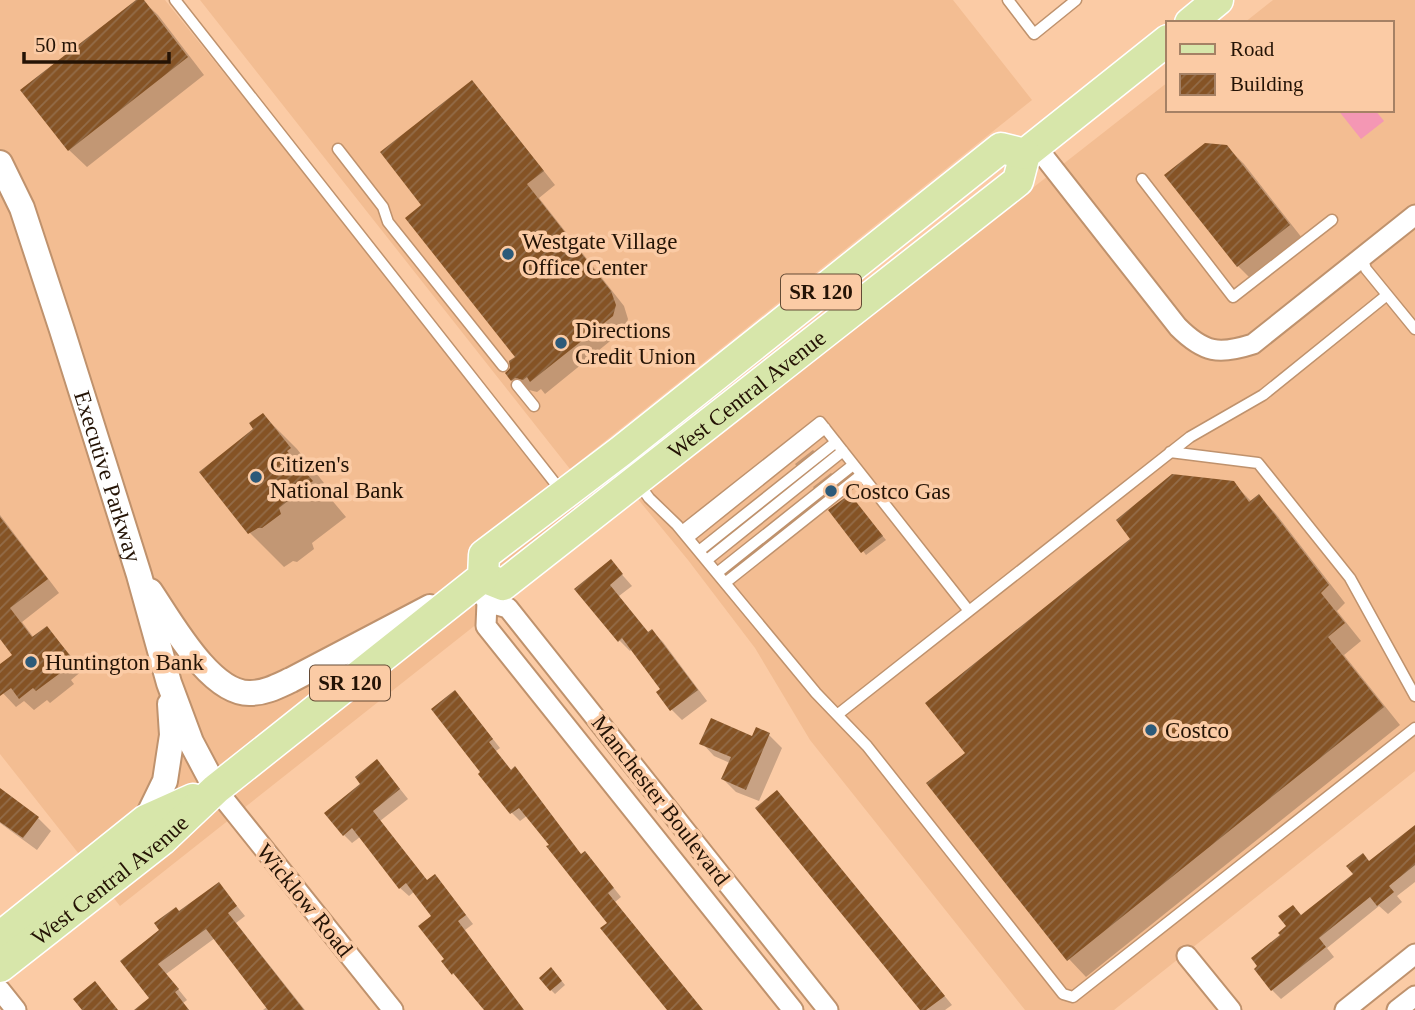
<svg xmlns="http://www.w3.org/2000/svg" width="1415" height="1010" font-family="Georgia,serif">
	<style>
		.built { fill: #f3bd92 }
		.green { fill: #f497b4 }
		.shadow { fill: #0003 }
		.building { fill: url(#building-hatch) }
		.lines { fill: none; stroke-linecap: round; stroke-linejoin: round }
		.service-casing { stroke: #bf926d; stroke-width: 13 }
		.minor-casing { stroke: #bf926d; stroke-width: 23 }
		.tertiary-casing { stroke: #bf926d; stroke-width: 28 }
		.primary-casing { stroke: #fff; stroke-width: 33 }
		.service { stroke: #fff; stroke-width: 10 }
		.minor { stroke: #fff; stroke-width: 19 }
		.tertiary { stroke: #fff; stroke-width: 24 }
		.primary { stroke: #d7e6aa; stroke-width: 30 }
		.poi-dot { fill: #2c5a79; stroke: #fbcba5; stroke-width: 2.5 }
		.labels { text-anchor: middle; stroke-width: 7; stroke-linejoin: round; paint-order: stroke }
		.shield { fill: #fbcba5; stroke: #644a35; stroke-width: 2 }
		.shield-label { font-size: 21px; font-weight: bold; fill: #241305 }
		.poi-label { font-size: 23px; fill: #241305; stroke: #fbcba5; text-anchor: start }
		.street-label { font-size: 23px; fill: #241305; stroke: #fbcba5 }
	</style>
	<defs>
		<pattern id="building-hatch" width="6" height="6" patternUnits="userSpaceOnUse" patternTransform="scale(1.75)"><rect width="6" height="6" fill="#855325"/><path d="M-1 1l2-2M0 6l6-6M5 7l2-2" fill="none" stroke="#936c49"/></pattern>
	</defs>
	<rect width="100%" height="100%" fill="#fbcba5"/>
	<!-- built -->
	<path class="built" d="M 0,0 L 165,0 L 593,532 L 120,906 L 0,754 Z
		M 200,0 L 953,0 L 1032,100 L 570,469 Z
		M 1273,0 L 1415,0 L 1415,771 L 1114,1010 L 1025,1010 L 810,740 L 755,648 L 688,560 L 637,498 L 1168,82 L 1168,110 L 1392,110 L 1392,23 L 1244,23 Z"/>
	<!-- green -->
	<path class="green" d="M 1338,110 L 1375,110 L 1384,121 L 1361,139 Z"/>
	<!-- shadow -->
	<path class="shadow" d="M 138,0 L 142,0 L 158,15 L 204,75 L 87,167 L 69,150 L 23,90 Z
		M 472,82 L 484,95 L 555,185 L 539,198 L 624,306 L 628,319 L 625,329 L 545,394 L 541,389 L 537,392 L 529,390 L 525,393 L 512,380 L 517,357 L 424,205 Z
		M 1226,146 L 1244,164 L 1306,243 L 1255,283 L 1238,266 L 1166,175 Z
		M 263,415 L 297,449 L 324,483 L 320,486 L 346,517 L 312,543 L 314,549 L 297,562 L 293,561 L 284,567 L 250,533 L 255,429 Z
		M 813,450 L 817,454 L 799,469 L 795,464 Z
		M 831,473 L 835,476 L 816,491 L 813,487 Z
		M 1233,483 L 1252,502 L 1259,496 L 1276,514 L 1345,603 L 1337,611 L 1361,641 L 1344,655 L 1400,725 L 1086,977 L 1069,959 L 967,754 Z
		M 853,500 L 886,540 L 866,555 L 863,551 Z
		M 0,515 L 59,593 L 22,622 L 34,638 L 47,628 L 83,670 L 71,680 L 74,684 L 50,703 L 47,700 L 34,710 L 24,701 L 16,707 L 0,690 L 0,666 L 14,655 L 2,639 L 0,640 Z
		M 611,562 L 632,586 L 619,596 L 649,633 L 652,631 L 663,642 L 707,701 L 682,720 L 671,709 L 663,689 L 632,649 L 630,651 L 619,640 L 577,590 Z
		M 463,701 L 500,748 L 496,751 L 512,771 L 523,777 L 582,856 L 593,862 L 621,897 L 615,902 L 703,1010 L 669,1010 L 610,923 L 551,845 L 528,815 L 520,821 L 512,813 L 433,709 Z
		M 757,730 L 769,735 L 782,748 L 759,801 L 736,792 L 723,779 L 730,763 L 714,756 L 702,743 L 753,738 Z
		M 385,770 L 408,799 L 380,821 L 428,882 L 443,885 L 473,924 L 465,930 L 523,1010 L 487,1010 L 443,961 L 446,959 L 434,916 L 415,891 L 409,896 L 400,888 L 360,837 L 352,843 L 344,835 Z
		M 0,790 L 38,818 L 51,831 L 37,850 L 0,823 Z
		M 785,801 L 952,1005 L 945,1010 L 922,1010 Z
		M 1415,827 L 1415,882 L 1397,896 L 1402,902 L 1388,914 L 1379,906 L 1327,948 L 1334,957 L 1281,999 L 1272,990 L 1302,916 Z
		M 219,884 L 245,916 L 236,923 L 305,1010 L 263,1010 L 268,1006 L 215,938 L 166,974 L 187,1000 L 183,1003 L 189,1010 L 146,1010 L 152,998 L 123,961 L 179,913 Z
		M 555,973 L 565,985 L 555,994 L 551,990 Z"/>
	<!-- building -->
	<path class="building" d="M 136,0 L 144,0 L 188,57 L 68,151 L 20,90 Z
		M 472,80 L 544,171 L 527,184 L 611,291 L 616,305 L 613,316 L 530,382 L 527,377 L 523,380 L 515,378 L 511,381 L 505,373 L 510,368 L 509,361 L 515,357 L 405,218 L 421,205 L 380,152 Z
		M 1205,143 L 1227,145 L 1290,225 L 1237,267 L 1164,175 Z
		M 263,413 L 291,448 L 287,451 L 313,481 L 279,508 L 281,514 L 262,528 L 258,528 L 248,534 L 199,472 L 253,429 L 249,423 Z
		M 1172,474 L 1234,481 L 1249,502 L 1259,494 L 1329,585 L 1321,593 L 1345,623 L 1328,637 L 1384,707 L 1067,961 L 926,783 L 965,753 L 925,703 L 1130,539 L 1116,520 Z
		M 850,494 L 883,536 L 861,553 L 828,510 Z
		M 0,517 L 48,579 L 10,608 L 32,637 L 47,626 L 71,657 L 59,666 L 63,671 L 36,691 L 33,688 L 19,699 L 11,688 L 0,696 L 0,664 L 12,655 L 0,639 Z
		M 611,559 L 623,574 L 610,585 L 648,632 L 652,629 L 698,690 L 670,711 L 656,692 L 660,689 L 622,638 L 618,642 L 574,589 Z
		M 455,690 L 493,739 L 489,742 L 511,770 L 515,766 L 581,854 L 585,851 L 614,888 L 608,893 L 703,1010 L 667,1010 L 600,928 L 607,923 L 546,846 L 549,845 L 519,808 L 510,814 L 478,774 L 480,772 L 431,709 Z
		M 711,718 L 752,736 L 756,727 L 770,733 L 746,790 L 721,779 L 731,757 L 699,744 Z
		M 377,759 L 400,789 L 373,811 L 427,880 L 435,874 L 466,915 L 458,921 L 524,1010 L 484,1010 L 453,973 L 452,975 L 441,961 L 444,959 L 418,926 L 431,916 L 406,883 L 399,889 L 352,828 L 343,836 L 324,813 L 360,784 L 355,777 Z
		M 0,788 L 39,817 L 23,838 L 0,822 Z
		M 777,790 L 945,996 L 926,1010 L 920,1010 L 755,808 Z
		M 1415,825 L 1415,865 L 1389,886 L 1394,892 L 1377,906 L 1370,897 L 1319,938 L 1326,947 L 1271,991 L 1254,969 L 1257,966 L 1251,958 L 1280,935 L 1278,933 L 1286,926 L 1278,916 L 1293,905 L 1301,915 L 1353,874 L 1346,866 L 1363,853 L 1369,861 Z
		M 219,882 L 237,906 L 228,913 L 304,1010 L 268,1010 L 206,929 L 158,964 L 179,989 L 175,992 L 189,1010 L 134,1010 L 149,998 L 120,961 L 159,930 L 154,923 L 176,907 L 179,911 Z
		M 551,967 L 562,981 L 550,991 L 539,978 Z
		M 95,981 L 118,1010 L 82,1010 L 73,999 Z"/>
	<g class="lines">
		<!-- service casing -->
		<g class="service-casing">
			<path id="service" d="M 175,0 L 562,492
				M 1008,0 L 1034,34 L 1076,0
				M 338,149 L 383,207 L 388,222 L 503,366
				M 1142,179 L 1233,297 L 1332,220
				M 1362,257 L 1366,269 L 1415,329
				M 517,385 L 534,406
				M 1170,452 L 1258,463 L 1350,578 L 1415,696
				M 639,484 L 649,498 L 677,525 L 816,693 L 867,746 L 1063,994 L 1073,997 L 1415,728
				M 682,531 L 820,422 L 969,611
				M 688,538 L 825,428
				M 699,551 L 836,442
				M 707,560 L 843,451
				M 717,573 L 853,465
				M 725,583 L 861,475
				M 837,715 L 1190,437 L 1263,395 L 1387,295"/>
		</g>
		<!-- minor casing -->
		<g class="minor-casing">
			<path id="minor" d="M 1035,145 L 1178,327 C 1204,353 1219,355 1253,344 L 1415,215
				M 475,584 L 487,602 L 486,626 L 793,1010
				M 487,602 L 508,608 L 828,1010
				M 216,789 L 393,1010
				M 1187,956 L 1231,1010
				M 0,990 L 16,1010
				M 1345,1010 L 1415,954
				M 1397,1010 L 1415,996"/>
		</g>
		<!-- tertiary casing -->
		<g class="tertiary-casing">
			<g id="tertiary">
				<path id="s1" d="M 0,163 L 22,208 L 62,330 L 139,575 L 169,683 L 191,742 L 216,789"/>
				<path d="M 150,591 C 170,620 210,694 250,693 C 265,693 278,686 291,680 L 430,607"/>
				<path d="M 146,820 L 165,781 L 172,735 L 170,704"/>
			</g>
		</g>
		<!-- primary casing -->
		<g class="primary-casing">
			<g id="primary">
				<path d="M 1190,23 L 1218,0"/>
				<path id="s2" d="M 483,577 L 503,585 L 1018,181 L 1025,154 L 1168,40"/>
				<path d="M 0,937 L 146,820 L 193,799"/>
				<path id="s3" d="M 0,967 L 162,840 L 216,789 L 483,577 L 484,555 L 621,451 L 1001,148 L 1025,154"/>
			</g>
		</g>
		<!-- service -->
		<use href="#service" class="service"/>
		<!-- minor -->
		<use href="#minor" class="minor"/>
		<!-- tertiary -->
		<use href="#tertiary" class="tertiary"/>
		<!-- primary -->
		<use href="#primary" class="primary"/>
	</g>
	<!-- markers -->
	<g class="poi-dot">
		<circle cx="508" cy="254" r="7"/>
		<circle cx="561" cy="343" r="7"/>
		<circle cx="256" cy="477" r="7"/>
		<circle cx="831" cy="491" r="7"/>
		<circle cx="31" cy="662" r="7"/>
		<circle cx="1151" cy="730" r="7"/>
	</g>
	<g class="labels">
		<!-- shield labels -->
		<g class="shield">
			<rect x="781" y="274.5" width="80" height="35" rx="5"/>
			<rect x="310" y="665.5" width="80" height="35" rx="5"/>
		</g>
		<g class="shield-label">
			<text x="821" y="299">SR 120</text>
			<text x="350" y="690">SR 120</text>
		</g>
		<!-- poi labels -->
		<g class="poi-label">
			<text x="522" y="249">Westgate Village<tspan x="522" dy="26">Office Center</tspan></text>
			<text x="575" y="338">Directions<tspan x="575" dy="26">Credit Union</tspan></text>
			<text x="270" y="472">Citizen's<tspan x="270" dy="26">National Bank</tspan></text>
			<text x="845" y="499">Costco Gas</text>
			<text x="45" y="670">Huntington Bank</text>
			<text x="1165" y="738">Costco</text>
		</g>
		<!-- street labels -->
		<g class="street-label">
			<text dy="8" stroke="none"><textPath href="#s2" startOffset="331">West Central Avenue</textPath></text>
			<text dy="8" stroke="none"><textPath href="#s1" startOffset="332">Executive Parkway</textPath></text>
			<text transform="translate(661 800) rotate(52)" y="8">Manchester Boulevard</text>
			<text dy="8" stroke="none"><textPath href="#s3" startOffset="140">West Central Avenue</textPath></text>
			<text transform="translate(305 900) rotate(51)" y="8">Wicklow Road</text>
		</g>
	</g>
	<!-- legend -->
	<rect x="1166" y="21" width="228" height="91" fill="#fbcba5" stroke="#a58165" stroke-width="2"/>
	<rect x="1180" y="44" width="35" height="10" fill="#d7e6aa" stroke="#a58165" stroke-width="2"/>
	<text x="1230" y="56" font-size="21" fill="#241305">Road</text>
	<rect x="1180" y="74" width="35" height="21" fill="url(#building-hatch)" stroke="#a58165" stroke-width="2"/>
	<text x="1230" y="91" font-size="21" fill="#241305">Building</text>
	<!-- scale -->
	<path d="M24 52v10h145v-10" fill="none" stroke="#241305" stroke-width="3.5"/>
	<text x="35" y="52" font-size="21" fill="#241305" stroke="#fbcba5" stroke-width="5" paint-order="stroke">50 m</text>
</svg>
